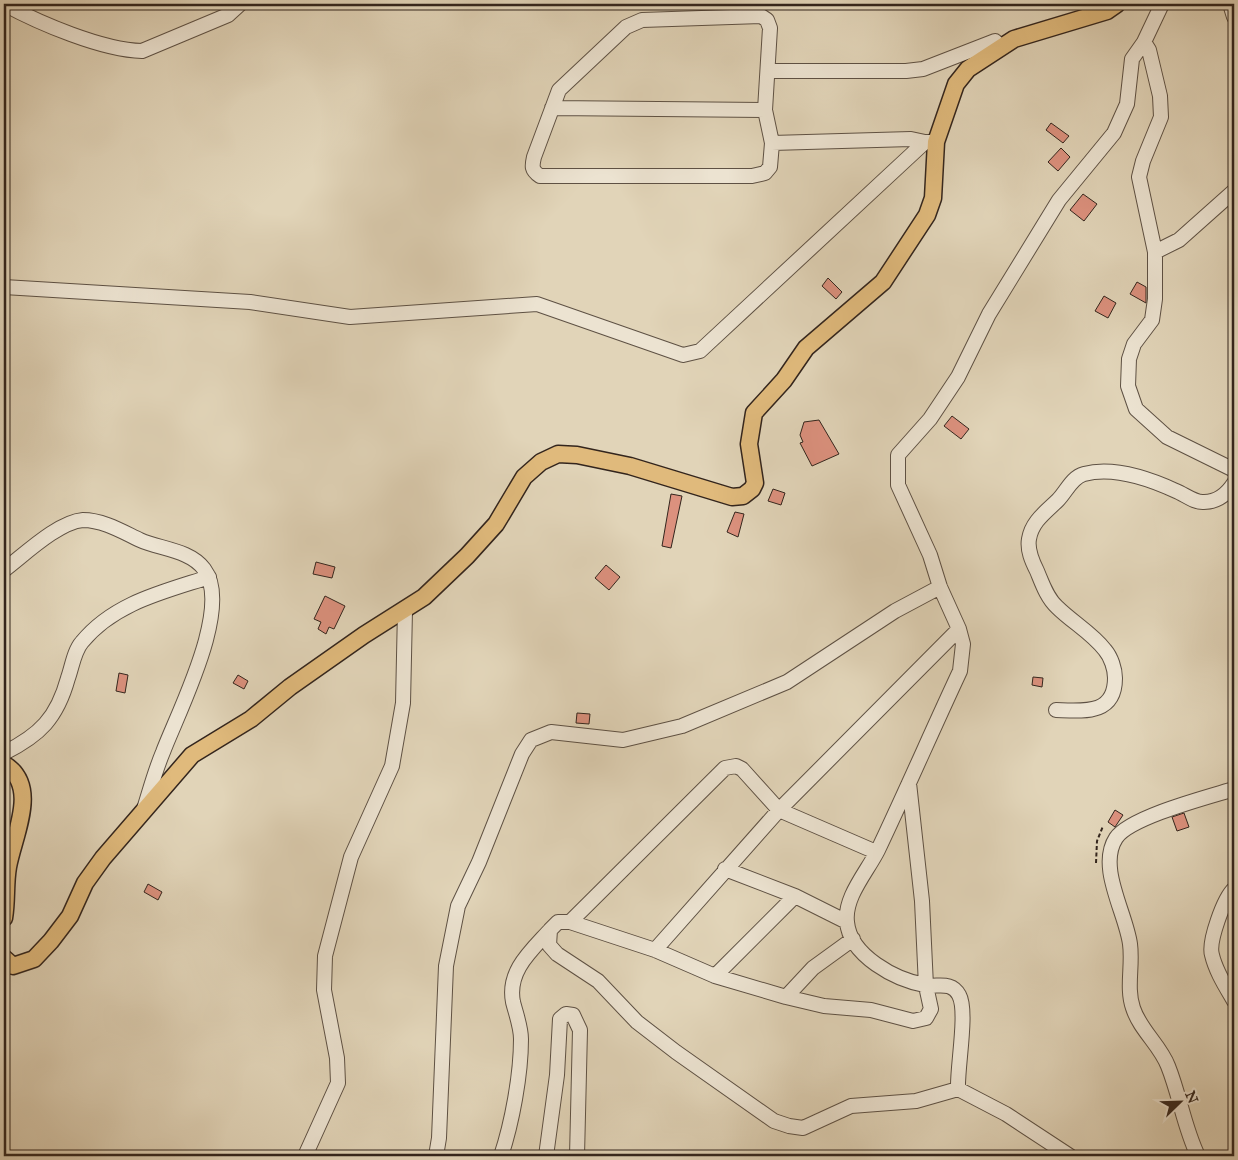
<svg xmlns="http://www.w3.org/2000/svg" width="1238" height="1160" font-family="'IM FELL Great Primer',serif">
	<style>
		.building { fill: #dc917e; stroke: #33251d }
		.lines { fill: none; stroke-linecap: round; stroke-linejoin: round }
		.minor-casing { stroke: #5e5144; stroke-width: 16 }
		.major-casing { stroke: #33251d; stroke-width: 19 }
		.path { stroke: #33251d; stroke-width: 2; stroke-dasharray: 4 2.5; stroke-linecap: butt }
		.minor { stroke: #ece3d1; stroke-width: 14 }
		.major { stroke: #e0ba7c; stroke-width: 16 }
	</style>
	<rect width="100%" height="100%" fill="#e1d4b8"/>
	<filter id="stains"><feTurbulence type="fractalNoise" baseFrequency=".004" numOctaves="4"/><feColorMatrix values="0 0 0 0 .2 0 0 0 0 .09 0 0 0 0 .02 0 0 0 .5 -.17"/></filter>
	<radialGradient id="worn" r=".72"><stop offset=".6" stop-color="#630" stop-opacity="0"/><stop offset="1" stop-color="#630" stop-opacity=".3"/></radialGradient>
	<!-- building -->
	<path class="building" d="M 1051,123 L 1069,136 L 1063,143 L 1046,130 Z
		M 1061,148 L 1070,157 L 1058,171 L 1048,162 Z
		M 1083,194 L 1097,204 L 1084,221 L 1070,210 Z
		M 828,278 L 842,292 L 836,299 L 822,286 Z
		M 1137,282 L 1146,287 L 1146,303 L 1130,294 Z
		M 1104,296 L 1116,303 L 1108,318 L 1095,311 Z
		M 952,416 L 969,429 L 961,439 L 944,426 Z
		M 819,420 L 839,454 L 812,466 L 800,443 L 803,442 L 800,435 L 804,422 Z
		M 773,489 L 785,493 L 781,505 L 768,501 Z
		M 671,494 L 682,496 L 671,548 L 662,546 Z
		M 735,512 L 744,514 L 738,537 L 727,532 Z
		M 316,562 L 335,567 L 332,578 L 313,574 Z
		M 606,565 L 620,577 L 609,590 L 595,578 Z
		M 325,596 L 345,606 L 334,629 L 329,627 L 326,634 L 318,629 L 321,622 L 314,619 Z
		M 119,673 L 128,675 L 125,693 L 116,691 Z
		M 238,675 L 248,681 L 244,689 L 233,683 Z
		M 1033,677 L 1043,678 L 1042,687 L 1032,685 Z
		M 577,713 L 590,714 L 589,724 L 576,723 Z
		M 1115,810 L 1123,815 L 1115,827 L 1108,822 Z
		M 1184,813 L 1189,827 L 1177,831 L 1172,817 Z
		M 148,884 L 162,892 L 158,900 L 144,892 Z"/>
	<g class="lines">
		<!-- minor casing -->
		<g class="minor-casing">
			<path id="minor" d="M 4,4 C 39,23 102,50 142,51 L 228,15 L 240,4
				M 1162,4 L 1144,42 L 1149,50 L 1160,96 L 1161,117 L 1143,161 L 1139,177 L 1155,252 L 1155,299 L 1152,320 L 1134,344 L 1129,359 L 1128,386 L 1136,409 L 1167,437 L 1234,470
				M 1230,4 L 1234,17
				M 761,16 L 767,20 L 770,28 L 765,110 L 772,143 L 770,167 L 765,173 L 752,176 L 540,176 C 531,170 532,166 534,157 L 559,90 L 626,27 L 642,20 Z
				M 768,71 L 906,71 L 923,69 L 995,41 L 1000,46
				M 552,108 L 765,110
				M 772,143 L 911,139 L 925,142
				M 1155,252 L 1179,240 L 1234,191
				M 4,287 L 250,302 L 350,317 L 537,304 L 683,355 L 700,351 L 925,142 L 936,142
				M 4,570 C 24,555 58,522 83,520 C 103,520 123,532 140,540 C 160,549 190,550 204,569 C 233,607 178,712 163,752 C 155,771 150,790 144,809
				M 1056,710 C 1084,711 1115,715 1115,678 C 1115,669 1111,657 1105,650 C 1092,633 1072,622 1057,607 C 1047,598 1042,583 1037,571 C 1032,561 1027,550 1029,539 C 1032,521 1046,512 1058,500 C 1066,492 1072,477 1084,474 C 1114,466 1150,479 1176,491 C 1184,494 1195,503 1204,502 C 1217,502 1227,494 1234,483
				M 4,753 C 40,735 57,718 68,678 C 72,667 74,651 82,642 C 114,603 163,592 209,577
				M 909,783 L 922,901 L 926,986 L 931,1009 L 926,1018 L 913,1021 L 871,1010 L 824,1006 L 786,997 L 715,976 L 655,950 L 570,922 L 558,922 L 550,930 L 549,945 L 557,954 L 598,981 L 637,1022 L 676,1052 L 774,1121 L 789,1126 L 803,1128 L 851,1106 L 916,1101 L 958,1089
				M 725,869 L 795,896 L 847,922
				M 1234,889 C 1224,898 1208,942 1212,955 C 1216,972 1226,987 1234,1001
				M 570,922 L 725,768 L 736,766 L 742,769 L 779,810 L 876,852
				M 655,950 L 779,810 L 959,629
				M 715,976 L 795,896
				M 786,997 L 813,968 L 853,939
				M 305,1156 L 338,1083 L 337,1058 L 324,990 L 325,956 L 351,857 L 392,766 L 403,703 L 405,610
				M 436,1156 L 439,1138 L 446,966 L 458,906 L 479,862 L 522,754 L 531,740 L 551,732 L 623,740 L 682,726 L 787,682 L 895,611 L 940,587
				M 501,1156 C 512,1123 521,1075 521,1039 C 521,1027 516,1014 513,1002 C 507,971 531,951 550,930
				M 546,1156 L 557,1075 L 560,1019 L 566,1014 L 573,1015 L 580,1030 L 577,1156
				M 1070,1156 L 1006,1114 L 958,1089 C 957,1067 968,1011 959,995 C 951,980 936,988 925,985 C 896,980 850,956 847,922 C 844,897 867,872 878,850 C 906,791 932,731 960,671 L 963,644 L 959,629 L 940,587 L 930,555 L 898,485 L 898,455 L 930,419 L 958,377 L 989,314 L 1059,200 L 1114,133 L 1127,104 L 1132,59 L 1144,42
				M 1198,1156 C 1184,1127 1180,1096 1168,1066 C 1160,1045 1140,1030 1133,1008 C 1126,988 1133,965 1130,944 C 1126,913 1097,867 1116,838 C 1130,817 1208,797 1234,789"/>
		</g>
		<!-- major casing -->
		<g class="major-casing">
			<path id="major" d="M 4,764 C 40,786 14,834 8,867 C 5,884 7,901 4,918
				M 4,958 L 13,966 L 34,959 L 51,941 L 70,916 L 85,883 L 103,858 L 192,755 L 251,719 L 290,687 L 364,635 L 424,597 L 467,556 L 496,524 L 524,477 L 541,462 L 558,454 L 577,455 L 630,466 L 732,497 L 743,496 L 752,489 L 755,483 L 749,444 L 754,413 L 784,380 L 806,348 L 883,282 L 927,215 L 933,198 L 936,142 L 956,84 L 968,69 L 1014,39 L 1107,11 L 1117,4"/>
		</g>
		<!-- path -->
		<path class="path" d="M 1096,863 L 1097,841 L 1103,826"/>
		<!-- minor -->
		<use href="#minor" class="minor"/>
		<!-- major -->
		<use href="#major" class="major"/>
	</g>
	<!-- margin -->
	<rect width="1238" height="1160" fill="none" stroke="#e1d4b8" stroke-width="20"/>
	<rect x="5" y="5" width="1228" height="1150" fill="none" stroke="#33251d" stroke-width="2.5"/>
	<rect x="10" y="10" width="1218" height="1140" fill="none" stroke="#33251d"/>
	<!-- north arrow -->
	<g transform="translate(1180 1102) rotate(67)" stroke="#ece3d1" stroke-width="4" paint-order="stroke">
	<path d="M0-4L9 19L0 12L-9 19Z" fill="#33251d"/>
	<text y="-8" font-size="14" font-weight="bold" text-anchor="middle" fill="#33251d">N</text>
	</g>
	<rect width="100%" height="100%" filter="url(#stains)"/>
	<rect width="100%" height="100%" fill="url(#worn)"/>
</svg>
